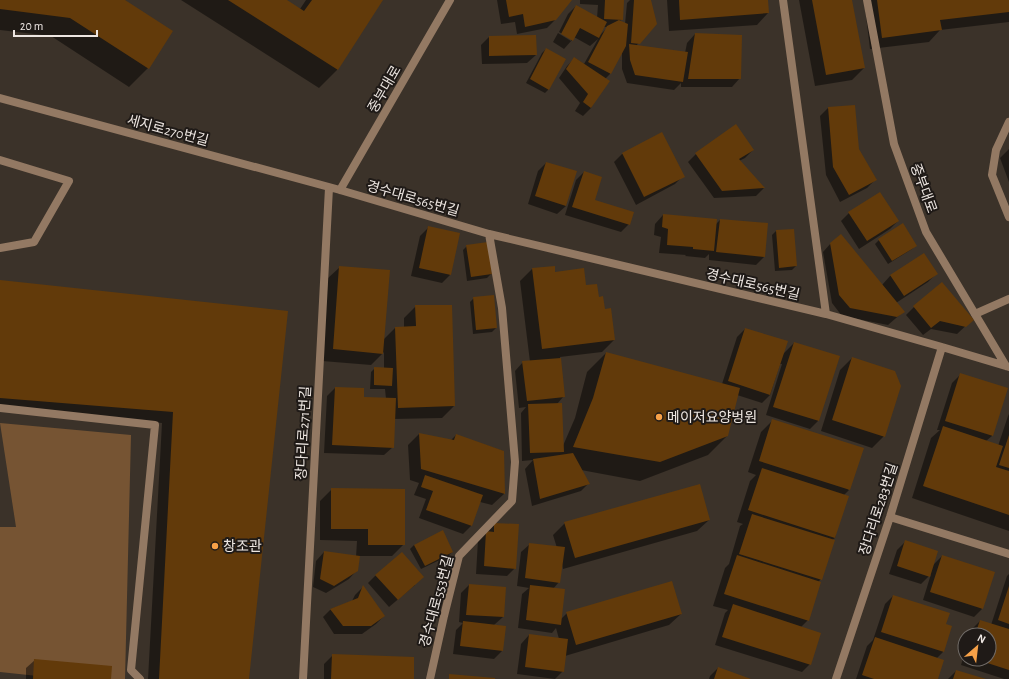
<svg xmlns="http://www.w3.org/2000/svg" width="1009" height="679" font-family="'Alegreya Sans','Noto Sans KR',sans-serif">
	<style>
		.green { fill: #765433 }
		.shadow { fill: #0007; fill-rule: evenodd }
		.building { fill: #623a0a }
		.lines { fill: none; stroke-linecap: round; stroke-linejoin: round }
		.service { stroke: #937963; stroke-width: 8 }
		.minor { stroke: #937963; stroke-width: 8 }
		.poi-dot { fill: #f7a148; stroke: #1f1a17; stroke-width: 1.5 }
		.labels { text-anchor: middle; stroke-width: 4; stroke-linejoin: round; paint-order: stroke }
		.street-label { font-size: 14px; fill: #ede6e1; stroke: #1f1a17 }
		.poi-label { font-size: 14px; fill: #ede6e1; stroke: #1f1a17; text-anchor: start }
	</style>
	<rect width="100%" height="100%" fill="#3b3229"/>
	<!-- green -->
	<path class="green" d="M 0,423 L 131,435 L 125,679 L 66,679 L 0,672 L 0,527 L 16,527 Z"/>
	<!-- shadow -->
	<path class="shadow" d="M 0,0 L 123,0 L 148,68 L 129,87 L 51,36 L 0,30 Z
		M 181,0 L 285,0 L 300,9 L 306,0 L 382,0 L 338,69 L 319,88 Z
		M 497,0 L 570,0 L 555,20 L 547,28 L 517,34 L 515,22 L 501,24 Z
		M 580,0 L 623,0 L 622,19 L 620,21 L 625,24 L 627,3 L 630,0 L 650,0 L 656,24 L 636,46 L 685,53 L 687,43 L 695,34 L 740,78 L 732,87 L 681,87 L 681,83 L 674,90 L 627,83 L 622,69 L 622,52 L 610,74 L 605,79 L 591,108 L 583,116 L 575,111 L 580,103 L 559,78 L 567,66 L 575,58 L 584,64 L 598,39 L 590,46 L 574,37 L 572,40 L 564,49 L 553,42 L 558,33 L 571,41 L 571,39 L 559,32 L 568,14 L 576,6 L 597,18 L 598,5 L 580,4 ZM 604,27 L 608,27 L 600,35 Z
		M 667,0 L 767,0 L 768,13 L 757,25 L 669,31 Z
		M 799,0 L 851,0 L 864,68 L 852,80 L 815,86 Z
		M 864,0 L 1009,0 L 1009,22 L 940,30 L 929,42 L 870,49 Z
		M 489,37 L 536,55 L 527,63 L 482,64 L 481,45 Z
		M 546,49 L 549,89 L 545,93 L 526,83 L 542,53 Z
		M 828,108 L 858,149 L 876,179 L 867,188 L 840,202 L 826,175 L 820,116 Z
		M 662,134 L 683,176 L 675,184 L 636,205 L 614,162 L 622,154 Z
		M 1009,149 L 1009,182 L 1000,158 Z
		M 753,150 L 745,158 L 739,161 L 764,188 L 756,196 L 714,198 L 688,162 L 696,154 Z
		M 546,163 L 566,206 L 557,214 L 528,204 L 538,171 Z
		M 584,172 L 593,201 L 629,224 L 621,232 L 565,215 L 576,180 Z
		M 849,213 L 898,221 L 890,229 L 859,249 L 841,221 Z
		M 663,215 L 716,224 L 720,220 L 764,257 L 756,265 L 709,260 L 709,254 L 705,258 L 685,256 L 686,255 L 659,253 L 661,237 L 654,235 L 655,224 Z
		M 428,228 L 450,275 L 442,283 L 411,276 L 420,236 Z
		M 776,231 L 796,266 L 792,270 L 775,271 L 772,235 Z
		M 879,240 L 916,245 L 912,249 L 888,264 L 875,244 Z
		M 831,243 L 882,285 L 890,276 L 924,255 L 936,274 L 928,282 L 896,303 L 903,312 L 888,325 L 842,316 L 832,303 L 823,252 Z
		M 467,246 L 491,274 L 487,278 L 467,281 L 463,250 Z
		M 340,267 L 384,339 L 395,328 L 404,328 L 404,318 L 416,306 L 454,406 L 442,418 L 394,419 L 393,447 L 384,455 L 324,453 L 327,396 L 335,388 L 363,398 L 386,399 L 385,389 L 370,389 L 371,372 L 375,368 L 384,369 L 384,352 L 371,365 L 322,361 L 328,278 Z
		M 532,269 L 555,273 L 585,286 L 598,298 L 604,310 L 614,340 L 602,352 L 560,357 L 564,396 L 557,404 L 562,448 L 575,418 L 587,372 L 606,353 L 722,384 L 737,337 L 745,329 L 783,354 L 794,343 L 839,357 L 818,421 L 810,429 L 766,415 L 782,364 L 780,364 L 770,395 L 762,403 L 737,395 L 727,436 L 708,455 L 640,481 L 581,470 L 589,483 L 581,491 L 532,506 L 525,469 L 533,460 L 522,461 L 521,413 L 526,407 L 519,408 L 515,371 L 523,362 L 530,362 L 520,281 Z
		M 0,281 L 287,312 L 248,679 L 148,679 L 162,423 L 0,410 Z
		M 474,298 L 496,328 L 492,332 L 473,334 L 470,302 Z
		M 914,307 L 972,320 L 957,334 L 931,329 L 923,335 L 906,315 Z
		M 852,358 L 884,436 L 872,448 L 821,431 L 840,370 Z
		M 960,375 L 1006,389 L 992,436 L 986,441 L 998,446 L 1008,416 L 1009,414 L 1009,531 L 912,498 L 931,438 L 940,430 L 937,430 L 952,383 Z
		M 773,420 L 849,490 L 844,495 L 835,538 L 832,540 L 821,579 L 818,582 L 808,620 L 801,627 L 810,664 L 802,672 L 715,645 L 725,613 L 728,610 L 713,606 L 725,568 L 729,564 L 740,526 L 743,524 L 737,522 L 750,481 L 756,475 L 748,472 L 761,432 Z
		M 419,434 L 451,440 L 456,435 L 503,451 L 504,494 L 492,505 L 480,502 L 471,526 L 463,534 L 419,518 L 426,499 L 414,495 L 419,483 L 410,480 L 408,445 Z
		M 332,489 L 404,544 L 392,556 L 359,556 L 357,570 L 349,579 L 326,593 L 313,587 L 316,561 L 324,552 L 356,557 L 357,541 L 320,540 L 320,501 Z
		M 709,520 L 697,531 L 563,569 L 562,564 L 559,582 L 553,589 L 561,619 L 567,613 L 681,614 L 669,625 L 565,656 L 563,671 L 555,679 L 517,674 L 521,644 L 529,635 L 559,639 L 556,628 L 552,633 L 518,628 L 522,594 L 529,588 L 517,586 L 521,552 L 530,544 L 557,548 L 553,535 L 565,523 Z
		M 495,524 L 515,568 L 507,576 L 476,574 L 478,540 Z
		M 905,542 L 932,566 L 942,556 L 982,609 L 974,617 L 923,600 L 931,574 L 921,584 L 889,574 L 897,550 Z
		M 414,545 L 452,552 L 448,556 L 421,569 L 410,549 Z
		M 1009,574 L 1009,679 L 1004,679 L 961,665 L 965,652 L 965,659 L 989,659 L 989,635 L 970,635 L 972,629 L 980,621 L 991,625 L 1007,576 Z
		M 376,575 L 415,585 L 389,607 L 368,583 Z
		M 469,585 L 505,588 L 503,617 L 494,625 L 505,627 L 502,651 L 494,659 L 453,654 L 456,630 L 463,623 L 459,622 L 461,593 Z
		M 363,587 L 384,616 L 376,624 L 362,634 L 334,634 L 323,617 L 331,609 L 352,601 L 355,595 Z
		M 893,596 L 945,625 L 951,627 L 943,652 L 936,659 L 937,679 L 856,679 L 867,646 L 873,640 L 885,604 Z
		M 333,655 L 413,679 L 324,679 L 324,664 Z
		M 35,660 L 110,679 L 26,679 L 26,668 Z
		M 718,668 L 748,679 L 709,679 L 710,676 Z
		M 956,671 L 984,679 L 948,679 Z"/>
	<!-- building -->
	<path class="building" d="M 0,0 L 125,0 L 173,31 L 149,69 L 70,18 L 0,9 Z
		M 228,0 L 287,0 L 304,11 L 312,0 L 383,0 L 338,70 Z
		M 506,0 L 572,0 L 556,20 L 525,27 L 523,14 L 509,17 Z
		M 605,0 L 624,0 L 623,20 L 604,19 Z
		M 634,0 L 651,0 L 657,24 L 640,44 L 631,43 Z
		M 679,0 L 768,0 L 769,13 L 680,20 Z
		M 812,0 L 852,0 L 865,68 L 826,75 Z
		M 877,0 L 1009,0 L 1009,12 L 940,20 L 942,30 L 882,38 Z
		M 576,5 L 607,22 L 599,38 L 580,28 L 573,41 L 561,34 Z
		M 619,20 L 628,24 L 626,46 L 611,74 L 588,62 L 607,26 Z
		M 695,33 L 742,35 L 741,79 L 688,79 Z
		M 536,35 L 537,55 L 489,56 L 489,36 Z
		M 629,44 L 688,52 L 683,82 L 635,75 L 630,60 Z
		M 546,48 L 566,59 L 549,90 L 530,79 Z
		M 574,57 L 610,81 L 591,108 L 583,102 L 588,94 L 566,69 Z
		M 855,105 L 859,149 L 877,180 L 849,195 L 833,167 L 828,107 Z
		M 736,124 L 754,150 L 739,159 L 765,188 L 722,191 L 695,153 Z
		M 662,132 L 685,177 L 644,197 L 622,153 Z
		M 546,162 L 577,171 L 566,206 L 535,196 Z
		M 584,171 L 602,177 L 595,200 L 634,212 L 630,225 L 572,207 Z
		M 880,192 L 899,221 L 867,241 L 848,212 Z
		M 663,214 L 717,219 L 714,251 L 693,249 L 693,247 L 667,245 L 668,229 L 662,227 Z
		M 720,219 L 768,223 L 765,257 L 716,252 Z
		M 903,223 L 917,246 L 892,261 L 878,239 Z
		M 428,226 L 460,233 L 451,275 L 419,268 Z
		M 794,229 L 797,266 L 779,268 L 776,230 Z
		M 841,234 L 905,312 L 897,317 L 850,308 L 839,295 L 830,243 Z
		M 488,242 L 492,274 L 471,277 L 466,245 Z
		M 924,253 L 938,274 L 904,296 L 890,275 Z
		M 339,266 L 390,270 L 383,354 L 333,349 Z
		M 555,266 L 555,272 L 584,268 L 586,285 L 597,284 L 599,297 L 603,296 L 605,309 L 611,308 L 615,340 L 542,349 L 532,268 Z
		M 0,280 L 288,311 L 249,679 L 159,679 L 173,412 L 0,398 Z
		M 942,282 L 974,320 L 966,327 L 940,321 L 931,328 L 913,306 Z
		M 494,295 L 497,328 L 476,330 L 473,297 Z
		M 415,305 L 452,305 L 455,406 L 398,408 L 395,327 L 416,326 Z
		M 745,328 L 788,341 L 770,395 L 728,381 Z
		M 794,342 L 840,356 L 819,421 L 773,407 Z
		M 606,352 L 740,388 L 728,436 L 660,462 L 573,447 L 593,398 Z
		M 852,357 L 895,371 L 901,386 L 885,437 L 832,420 Z
		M 561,358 L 565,397 L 527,401 L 522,361 Z
		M 374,367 L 393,368 L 392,386 L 374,385 Z
		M 960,373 L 1008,388 L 993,436 L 945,421 Z
		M 335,387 L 364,388 L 364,397 L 396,398 L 394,448 L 332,445 Z
		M 562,403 L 564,452 L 530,453 L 528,404 Z
		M 772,419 L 864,448 L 850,490 L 759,461 Z
		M 943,426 L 1003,446 L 996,467 L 1009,471 L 1009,515 L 923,486 Z
		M 419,433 L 454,440 L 456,434 L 504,451 L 505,494 L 421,469 Z
		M 1009,435 L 1009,468 L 999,465 Z
		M 573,453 L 590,484 L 540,499 L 533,459 Z
		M 762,468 L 849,496 L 835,538 L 748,510 Z
		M 425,475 L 483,495 L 472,526 L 426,510 L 433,491 L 421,487 Z
		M 700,484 L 710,520 L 575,558 L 564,522 Z
		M 331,488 L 405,489 L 405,545 L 368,545 L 368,529 L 331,529 Z
		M 752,514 L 835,540 L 822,580 L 739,554 Z
		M 494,523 L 519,524 L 516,569 L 484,566 L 486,531 L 494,532 Z
		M 443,530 L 453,552 L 425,566 L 414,545 Z
		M 905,540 L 938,551 L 930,577 L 897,566 Z
		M 529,543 L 565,547 L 560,583 L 525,578 Z
		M 324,551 L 360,556 L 358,571 L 334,586 L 320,579 Z
		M 402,552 L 424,577 L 398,600 L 375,575 Z
		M 737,555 L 821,582 L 809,621 L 724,594 Z
		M 942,555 L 995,572 L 983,609 L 930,592 Z
		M 672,581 L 682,614 L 576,645 L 566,612 Z
		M 469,584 L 506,587 L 504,617 L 466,615 Z
		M 363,585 L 385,616 L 371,626 L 343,626 L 330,609 L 358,598 Z
		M 530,585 L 565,589 L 561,625 L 526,620 Z
		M 1009,586 L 1009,624 L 998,620 Z
		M 893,595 L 950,613 L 946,624 L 952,626 L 944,652 L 881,632 Z
		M 733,604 L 821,633 L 811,665 L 722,637 Z
		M 980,620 L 1009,629 L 1009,670 L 975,659 L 989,659 L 989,635 L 975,635 Z
		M 463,621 L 506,626 L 503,651 L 460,646 Z
		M 529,634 L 568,639 L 564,672 L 525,667 Z
		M 875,637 L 944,660 L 938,679 L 874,679 L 862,675 Z
		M 332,654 L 414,657 L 414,679 L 331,679 Z
		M 34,659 L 112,666 L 111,679 L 33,679 Z
		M 718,667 L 751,679 L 714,679 Z
		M 956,670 L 986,679 L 953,679 Z
		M 449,674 L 495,678 L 495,679 L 449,679 Z"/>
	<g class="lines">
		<!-- service -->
		<path class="service" d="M 1009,122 L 996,150 L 992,175 L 1009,217
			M 975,314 L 1009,299
			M 0,408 L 155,425 L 131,670 L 140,679"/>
		<!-- minor -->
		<path class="minor" d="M 783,0 L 826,314
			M 867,0 L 894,144 L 926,232 L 1006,366
			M 0,98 L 340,190 L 489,234 L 826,314 L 942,347 L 1009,367
			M 0,160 L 69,181 L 34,242 L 0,248
			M 340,190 L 450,0
			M 890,517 L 1009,554
			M 303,679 L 329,188
			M 430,679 L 444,616 L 459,556 L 512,501 L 515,462 L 502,308 L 489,234
			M 836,679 L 890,517 L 942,347"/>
	</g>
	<!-- markers -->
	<g class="poi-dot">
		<circle cx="659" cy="417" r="4"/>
		<circle cx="215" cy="546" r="4"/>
	</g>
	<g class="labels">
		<!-- street labels -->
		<g class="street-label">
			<text transform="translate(384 89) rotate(-60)" y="5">중부대로</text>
			<text transform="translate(168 130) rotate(15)" y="5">세지로270번길</text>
			<text transform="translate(924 188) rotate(70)" y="5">중부대로</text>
			<text transform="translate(413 198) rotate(16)" y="5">경수대로565번길</text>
			<text transform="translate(753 284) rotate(13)" y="5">경수대로565번길</text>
			<text transform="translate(303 433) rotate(-87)" y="5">장다리로271번길</text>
			<text transform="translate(878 509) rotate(-72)" y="5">장다리로283번길</text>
			<text transform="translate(436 601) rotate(-75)" y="5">경수대로553번길</text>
		</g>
		<!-- poi labels -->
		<g class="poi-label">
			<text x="667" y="422">메이저요양벙원</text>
			<text x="223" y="551">창조관</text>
		</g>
	</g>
	<!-- north arrow -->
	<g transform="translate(977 647) rotate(28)"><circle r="19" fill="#1f1a17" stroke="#716c68"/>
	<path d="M0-3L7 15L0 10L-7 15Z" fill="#f7a148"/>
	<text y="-6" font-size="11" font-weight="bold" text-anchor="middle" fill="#ede6e1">N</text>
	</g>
	<!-- scale -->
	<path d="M14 30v6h83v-6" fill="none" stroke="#ede6e1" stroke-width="2"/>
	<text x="20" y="30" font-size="12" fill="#ede6e1" stroke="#1f1a17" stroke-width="3" paint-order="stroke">20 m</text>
</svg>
